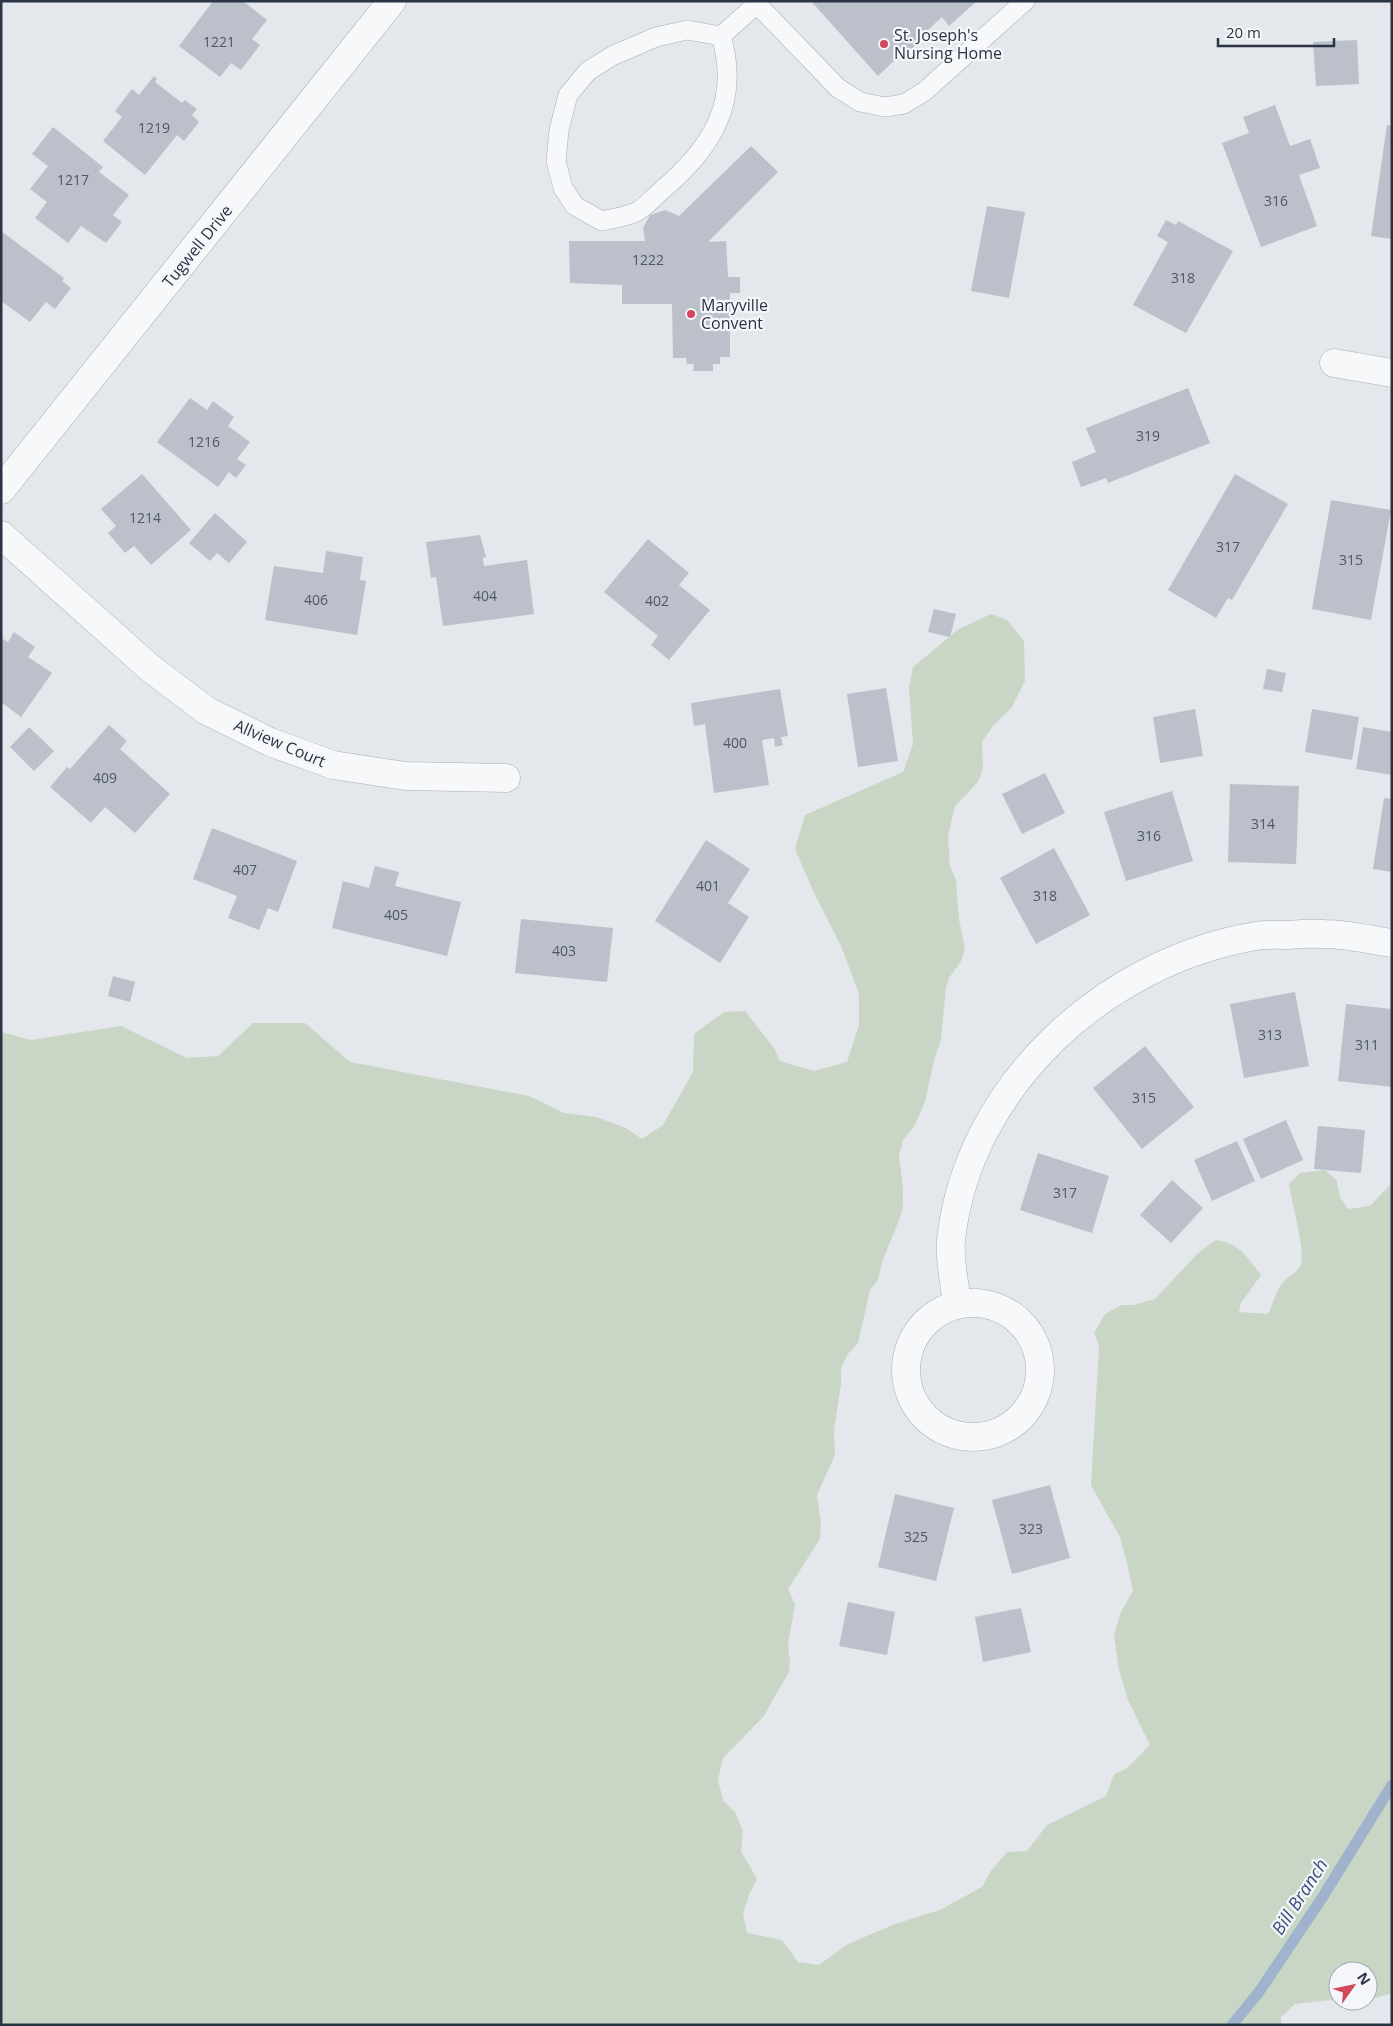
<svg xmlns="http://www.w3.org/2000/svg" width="1393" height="2026" font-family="'Open Sans',sans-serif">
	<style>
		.green { fill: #c9d6c5 }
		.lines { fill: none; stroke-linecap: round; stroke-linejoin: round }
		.stream { stroke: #9fb4cc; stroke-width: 11 }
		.building { fill: #bbc0ca }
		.service-casing { stroke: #a9aeb7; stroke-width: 20 }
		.minor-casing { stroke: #a9aeb7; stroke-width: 29 }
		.service { stroke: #f7f8fa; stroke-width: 19 }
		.minor { stroke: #f7f8fa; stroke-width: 28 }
		.poi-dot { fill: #d1495b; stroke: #f4f6f9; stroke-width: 2 }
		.labels { text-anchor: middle; stroke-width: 4.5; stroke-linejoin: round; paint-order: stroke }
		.number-label { font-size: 14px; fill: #4f5766 }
		.poi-label { font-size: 16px; fill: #2b3445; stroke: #f4f6f9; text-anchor: start }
		.street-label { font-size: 16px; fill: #2b3445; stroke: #f4f6f9 }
		.water-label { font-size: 18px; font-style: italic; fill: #34527a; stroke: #f4f6f9 }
	</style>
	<rect width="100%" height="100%" fill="#e4e7ec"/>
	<!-- green -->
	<path class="green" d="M 991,614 L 1007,620 L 1024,641 L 1025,681 L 1012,707 L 992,727 L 982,742 L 983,768 L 978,782 L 955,806 L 948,836 L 950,866 L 956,880 L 959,919 L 965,949 L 961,961 L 949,978 L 946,987 L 941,1040 L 935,1056 L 925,1102 L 914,1127 L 903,1140 L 899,1156 L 903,1188 L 903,1207 L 900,1218 L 882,1262 L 878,1280 L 870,1290 L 858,1343 L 847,1355 L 841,1369 L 841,1385 L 834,1430 L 835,1455 L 817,1495 L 821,1523 L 820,1539 L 788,1589 L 795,1604 L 788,1645 L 790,1663 L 789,1672 L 763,1717 L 723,1758 L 718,1780 L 723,1800 L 735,1812 L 743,1831 L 741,1851 L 757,1879 L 749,1895 L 743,1914 L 747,1933 L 782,1940 L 798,1962 L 819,1965 L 848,1944 L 895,1924 L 940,1910 L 982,1887 L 991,1871 L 1007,1852 L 1027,1851 L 1047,1825 L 1106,1796 L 1114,1774 L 1126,1769 L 1150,1745 L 1128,1700 L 1119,1670 L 1114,1635 L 1121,1612 L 1133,1591 L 1127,1563 L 1120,1537 L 1091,1485 L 1099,1346 L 1094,1333 L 1105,1314 L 1122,1305 L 1133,1305 L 1155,1299 L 1197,1254 L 1216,1240 C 1239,1243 1247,1257 1261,1275 L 1241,1303 L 1239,1312 L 1268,1314 C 1273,1304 1276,1291 1283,1282 C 1288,1277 1296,1273 1300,1267 C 1307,1254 1291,1201 1289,1184 L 1300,1173 L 1325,1170 L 1337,1181 L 1340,1197 L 1348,1209 L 1370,1206 L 1392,1183 L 1392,1993 L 1368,2000 L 1368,1971 L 1338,1971 L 1338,2001 L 1366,2001 L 1353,2005 L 1330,2000 L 1295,2004 L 1281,2017 L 1281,2025 L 1,2025 L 1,1032 L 31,1040 L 121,1026 L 187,1058 L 218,1056 L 253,1023 L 305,1023 L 350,1062 L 529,1096 L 564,1113 L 596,1117 L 626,1128 L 642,1139 L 663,1125 L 693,1072 L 694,1034 L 724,1012 L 745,1011 L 774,1048 L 780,1061 L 814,1071 L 847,1062 L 859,1025 L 859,994 L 841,946 L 814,893 L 795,849 L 805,815 L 903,772 L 913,744 L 909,687 L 913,667 L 959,629 Z"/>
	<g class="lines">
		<!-- stream -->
		<path class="stream" d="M 1232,2025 L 1259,1992 L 1322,1898 L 1392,1785"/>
	</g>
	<!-- building -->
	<path class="building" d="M 213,1 L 243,1 L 267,20 L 252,39 L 260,45 L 241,70 L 231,63 L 220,77 L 179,46 Z
		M 811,1 L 977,1 L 949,26 L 942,17 L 928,30 L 930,32 L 903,57 L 900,55 L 878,76 Z
		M 1357,40 L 1359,84 L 1316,86 L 1313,42 Z
		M 154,76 L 157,79 L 155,82 L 182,103 L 185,100 L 197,109 L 192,115 L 199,122 L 184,141 L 177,135 L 145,175 L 103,141 L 122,117 L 115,111 L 132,89 L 139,95 Z
		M 1275,105 L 1290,146 L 1310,139 L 1320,168 L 1299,175 L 1317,226 L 1261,247 L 1222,143 L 1249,133 L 1243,117 Z
		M 1387,125 L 1392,126 L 1392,239 L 1371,236 Z
		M 53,127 L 103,167 L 99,172 L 129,195 L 113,215 L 122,222 L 106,243 L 81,226 L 68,243 L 35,218 L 47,202 L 30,189 L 48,166 L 32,154 Z
		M 751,146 L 778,172 L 708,242 L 726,241 L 728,277 L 740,277 L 740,293 L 730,293 L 730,357 L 720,357 L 720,364 L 713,364 L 713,371 L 693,371 L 694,364 L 687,364 L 686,358 L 673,358 L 672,304 L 622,304 L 622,285 L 570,283 L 569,241 L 645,241 L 643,228 L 650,215 L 665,210 L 679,216 Z
		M 987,206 L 1025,212 L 1009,298 L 971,291 Z
		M 1166,220 L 1176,225 L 1178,221 L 1233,251 L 1186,333 L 1133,305 L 1168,242 L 1157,236 Z
		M 1,231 L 64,278 L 62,281 L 71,288 L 55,309 L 46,302 L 30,322 L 1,301 Z
		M 1188,388 L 1210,443 L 1108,483 L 1106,478 L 1081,487 L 1072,462 L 1096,452 L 1086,428 Z
		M 190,398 L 207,410 L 213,401 L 234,417 L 228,426 L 250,442 L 237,459 L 246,465 L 236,478 L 229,472 L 218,487 L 157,442 Z
		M 142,474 L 191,530 L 151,565 L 134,546 L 125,553 L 108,533 L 116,526 L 101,509 Z
		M 1235,474 L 1288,504 L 1232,600 L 1228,598 L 1216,618 L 1168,590 Z
		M 1331,500 L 1391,510 L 1371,620 L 1312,609 Z
		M 215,513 L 247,542 L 229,563 L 217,553 L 210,561 L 189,543 Z
		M 480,535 L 486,557 L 483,558 L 484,566 L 527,560 L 534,614 L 443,626 L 436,577 L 431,578 L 426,542 Z
		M 648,539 L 689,573 L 679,585 L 710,610 L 669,660 L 651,645 L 658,636 L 604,592 Z
		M 326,551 L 363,557 L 360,580 L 366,581 L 357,635 L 265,620 L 274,566 L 323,573 Z
		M 934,609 L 956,614 L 950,637 L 928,632 Z
		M 14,632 L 35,647 L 28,657 L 52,673 L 21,717 L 1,702 L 1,638 L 8,642 Z
		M 1267,669 L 1286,673 L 1282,692 L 1263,689 Z
		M 886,688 L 898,761 L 858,767 L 847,694 Z
		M 780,689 L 788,736 L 781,737 L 783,745 L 775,747 L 774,738 L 762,740 L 769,785 L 714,793 L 705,724 L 694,726 L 691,703 Z
		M 1195,709 L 1203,756 L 1160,763 L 1153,717 Z
		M 1312,709 L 1359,717 L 1352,760 L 1305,752 Z
		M 109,725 L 127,741 L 120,749 L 170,794 L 135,833 L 105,807 L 91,823 L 50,787 L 67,767 L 70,769 Z
		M 29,727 L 54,751 L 34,771 L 10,747 Z
		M 1363,727 L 1392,732 L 1392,775 L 1356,769 Z
		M 1045,773 L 1065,813 L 1022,834 L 1002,794 Z
		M 1230,784 L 1299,786 L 1296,864 L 1228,862 Z
		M 1172,791 L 1193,861 L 1126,881 L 1104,812 Z
		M 1384,798 L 1392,799 L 1392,872 L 1373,869 Z
		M 212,828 L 297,861 L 278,912 L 268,908 L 259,930 L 228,918 L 237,896 L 193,879 Z
		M 706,840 L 750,869 L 728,903 L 749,917 L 720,963 L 655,921 Z
		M 1054,848 L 1090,915 L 1036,944 L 1000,878 Z
		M 375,866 L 399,872 L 395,886 L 461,902 L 447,956 L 332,928 L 343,881 L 369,888 Z
		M 521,919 L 613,928 L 607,982 L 515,973 Z
		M 113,976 L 135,982 L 130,1002 L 108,996 Z
		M 1295,992 L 1309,1066 L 1244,1078 L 1230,1004 Z
		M 1346,1004 L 1392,1009 L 1392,1087 L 1338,1081 Z
		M 1145,1046 L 1194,1107 L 1142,1149 L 1093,1088 Z
		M 1286,1120 L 1303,1160 L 1261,1179 L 1243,1139 Z
		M 1318,1126 L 1365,1130 L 1361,1173 L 1314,1169 Z
		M 1237,1141 L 1255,1181 L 1212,1201 L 1194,1160 Z
		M 1038,1153 L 1109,1176 L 1092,1233 L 1020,1210 Z
		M 1172,1180 L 1203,1208 L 1171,1243 L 1140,1215 Z
		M 1050,1485 L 1070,1558 L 1012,1574 L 992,1500 Z
		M 895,1494 L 954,1508 L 936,1581 L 878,1567 Z
		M 848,1602 L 895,1612 L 887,1655 L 839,1646 Z
		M 1021,1608 L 1031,1652 L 983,1662 L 975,1617 Z"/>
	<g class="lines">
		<!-- service casing -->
		<g class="service-casing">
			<path id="service" d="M 754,1 L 838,88 L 860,102 L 885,107 L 904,104 L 925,91 L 1025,1
				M 721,36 C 741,102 711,149 662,190 C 654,197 645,208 636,212 C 626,217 613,218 602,221 L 575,206 L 563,188 L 556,161 L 559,130 L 568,95 L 588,71 L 612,56 L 656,37 L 687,30 L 721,36 L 757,4"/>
		</g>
		<!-- minor casing -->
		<g class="minor-casing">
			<path id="minor" d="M 1334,363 L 1392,373
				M 1,490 L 392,1
				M 1,535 L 150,668 L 207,711 L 270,742 L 333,765 L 405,776 L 506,778
				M906 1370a67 67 0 1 1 134 0a67 67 0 1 1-134 0Z
				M 957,1304 C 955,1285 949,1259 951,1240 C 968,1085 1106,961 1256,936 C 1266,934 1277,935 1287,935 C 1299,934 1312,933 1324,934 C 1347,934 1370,940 1392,943"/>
		</g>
		<!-- service -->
		<use href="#service" class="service"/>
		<!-- minor -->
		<use href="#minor" class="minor"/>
	</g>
	<!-- markers -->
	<g class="poi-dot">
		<circle cx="884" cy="44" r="5"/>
		<circle cx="691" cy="314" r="5"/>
	</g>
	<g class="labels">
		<!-- number labels -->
		<g class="number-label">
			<text x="219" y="47">1221</text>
			<text x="154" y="133">1219</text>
			<text x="73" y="185">1217</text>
			<text x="1276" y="206">316</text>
			<text x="648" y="265">1222</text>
			<text x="1183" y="283">318</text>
			<text x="1148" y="441">319</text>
			<text x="204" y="447">1216</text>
			<text x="145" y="523">1214</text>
			<text x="1228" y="552">317</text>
			<text x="1351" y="565">315</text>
			<text x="485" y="601">404</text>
			<text x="316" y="605">406</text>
			<text x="657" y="606">402</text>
			<text x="735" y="748">400</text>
			<text x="105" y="783">409</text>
			<text x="1263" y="829">314</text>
			<text x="1149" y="841">316</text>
			<text x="245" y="875">407</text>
			<text x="708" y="891">401</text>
			<text x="1045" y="901">318</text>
			<text x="396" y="920">405</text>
			<text x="564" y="956">403</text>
			<text x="1270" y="1040">313</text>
			<text x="1367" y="1050">311</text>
			<text x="1144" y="1103">315</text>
			<text x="1065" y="1198">317</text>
			<text x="1031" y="1534">323</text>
			<text x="916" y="1542">325</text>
		</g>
		<!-- poi labels -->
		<g class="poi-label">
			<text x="894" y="41">St. Joseph's<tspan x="894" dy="18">Nursing Home</tspan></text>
			<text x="701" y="311">Maryville<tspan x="701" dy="18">Convent</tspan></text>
		</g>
		<!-- street labels -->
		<g class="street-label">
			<text transform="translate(197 246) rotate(-51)" y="6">Tugwell Drive</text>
			<text transform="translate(280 743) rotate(23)" y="6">Allview Court</text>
		</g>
		<!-- water labels -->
		<g class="water-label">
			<text transform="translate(1300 1897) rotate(-57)" y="6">Bill Branch</text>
		</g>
	</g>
	<!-- border -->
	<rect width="1393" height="2026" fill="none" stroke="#2b3445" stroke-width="5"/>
	<!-- north arrow -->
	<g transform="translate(1353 1986) rotate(57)"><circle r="24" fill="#f4f6f9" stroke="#a4a8b1"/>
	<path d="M0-4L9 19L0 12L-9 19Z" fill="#d1495b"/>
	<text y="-8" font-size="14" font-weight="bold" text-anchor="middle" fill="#2b3445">N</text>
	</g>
	<!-- scale -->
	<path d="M1218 38v8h116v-8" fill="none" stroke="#2b3445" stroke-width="2.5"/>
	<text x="1226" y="38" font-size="15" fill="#2b3445" stroke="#f4f6f9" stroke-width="4" paint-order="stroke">20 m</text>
</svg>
